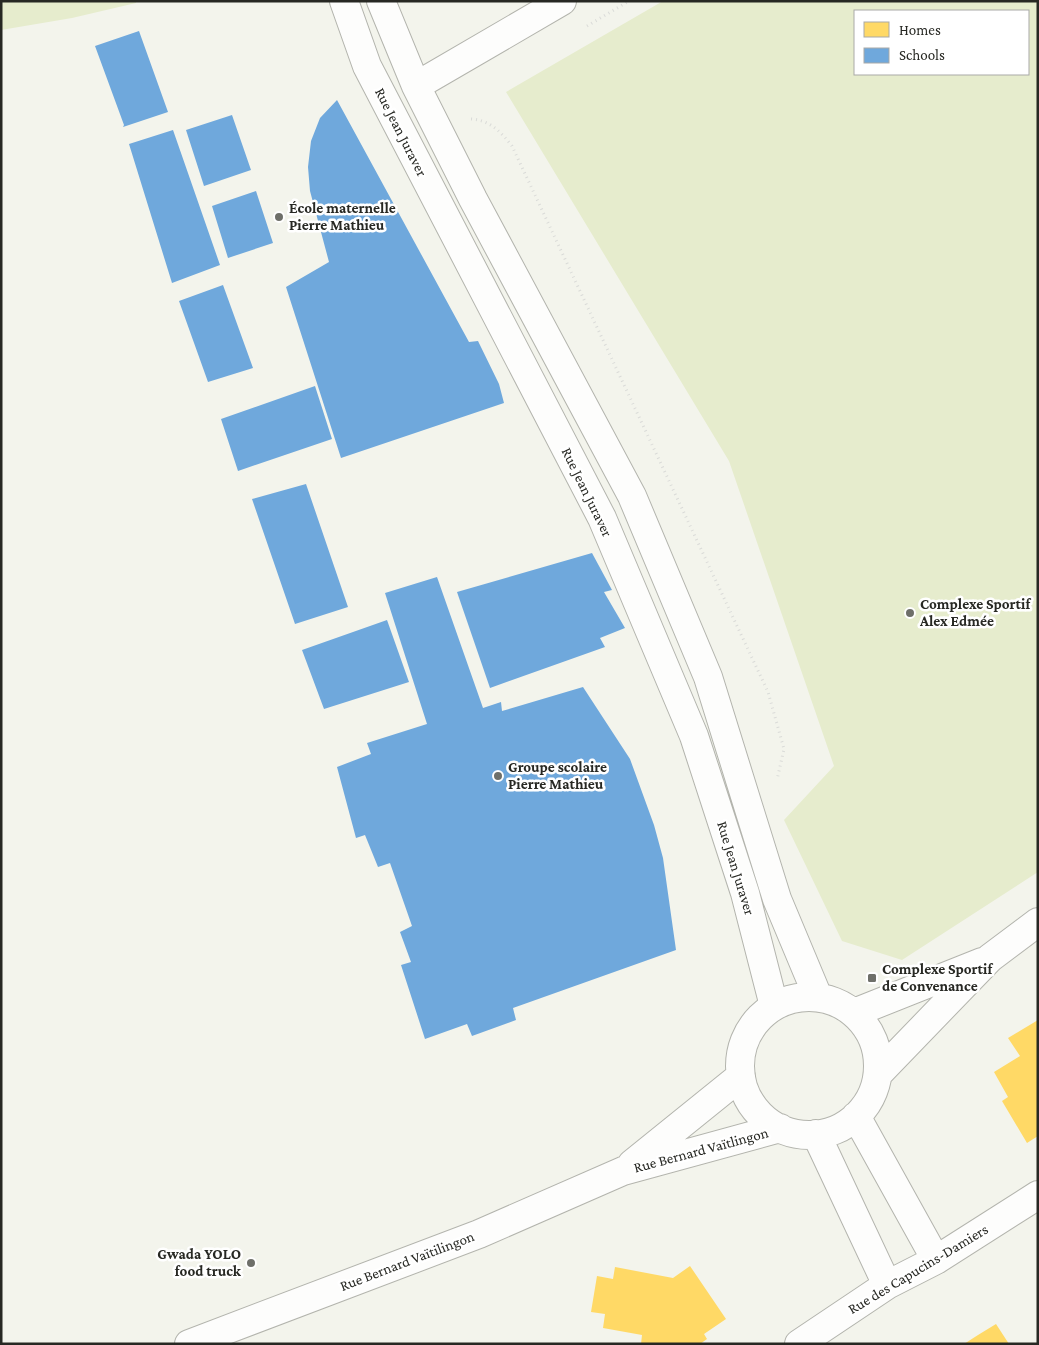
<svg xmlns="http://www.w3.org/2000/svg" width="1039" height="1345" font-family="'Crimson Pro',serif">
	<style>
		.green { fill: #e6eccd; fill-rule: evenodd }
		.homes { fill: #ffd966 }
		.schools { fill: #6fa8dc }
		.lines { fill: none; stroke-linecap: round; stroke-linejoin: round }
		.minor-casing { stroke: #b3b4ad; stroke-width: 30 }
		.path { stroke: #dadbd8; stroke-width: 3; stroke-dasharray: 1 4; stroke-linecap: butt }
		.minor { stroke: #fdfdfc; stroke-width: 28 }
		.poi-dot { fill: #6e6f69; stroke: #fff; stroke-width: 2 }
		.labels { text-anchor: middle; stroke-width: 5; stroke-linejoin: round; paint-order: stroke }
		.street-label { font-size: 15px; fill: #272823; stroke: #fff }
		.poi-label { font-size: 15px; font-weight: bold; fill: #272823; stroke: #fff; text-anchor: start }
	</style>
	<rect width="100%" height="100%" fill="#f3f4ec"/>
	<!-- green -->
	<path class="green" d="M 1,1 L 136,1 L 136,3 L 72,18 L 1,30 Z
		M 663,1 L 1038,1 L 1038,872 L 902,960 L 842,941 L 784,820 L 834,766 L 729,461 L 506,92 ZM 1028,11 L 1028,74 L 855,74 L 855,11 Z"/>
	<!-- homes -->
	<path class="homes" d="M 1038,1020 L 1038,1136 L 1027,1143 L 1002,1101 L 1008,1097 L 994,1072 L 1020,1056 L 1008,1038 Z
		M 690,1266 L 726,1319 L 704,1334 L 707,1339 L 700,1344 L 641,1344 L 642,1335 L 603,1328 L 605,1314 L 591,1312 L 597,1276 L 613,1279 L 615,1267 L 673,1278 Z
		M 996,1324 L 1009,1344 L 964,1344 L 978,1335 Z"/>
	<!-- schools -->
	<path class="schools" d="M 139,31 L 168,112 L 123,127 L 124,125 L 95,46 Z
		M 337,100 L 469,342 L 478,341 L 499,384 L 504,403 L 341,458 L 286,287 L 329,262 L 310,191 L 308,167 L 311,141 L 320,118 Z
		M 232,115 L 251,170 L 204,186 L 186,130 Z
		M 173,130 L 220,265 L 172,283 L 129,144 Z
		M 256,191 L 273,243 L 228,258 L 212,206 Z
		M 223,285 L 253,368 L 208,382 L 179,301 Z
		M 315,386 L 332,439 L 238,471 L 221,419 Z
		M 306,484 L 348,607 L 295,624 L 252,499 Z
		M 592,553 L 612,590 L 604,592 L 625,628 L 600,638 L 605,647 L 490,688 L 457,592 Z
		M 437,577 L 483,708 L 501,702 L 502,711 L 583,687 L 630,759 L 654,825 L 663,858 L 676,950 L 513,1008 L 516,1020 L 472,1036 L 467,1024 L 425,1039 L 401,965 L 411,962 L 400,932 L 412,926 L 390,863 L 378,867 L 365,835 L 356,838 L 337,767 L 371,754 L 367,743 L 427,724 L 385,593 Z
		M 387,620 L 409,682 L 324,709 L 302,650 Z"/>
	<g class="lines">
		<!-- minor casing -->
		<g class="minor-casing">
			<path id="minor" d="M 344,1 L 367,66 L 602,518 L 694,736 L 745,893 L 774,1006
				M 381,1 L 416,86 L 473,199 L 632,496 L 708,677 L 777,899 L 818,997
				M 416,86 L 562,1
				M740 1066a69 69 0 1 1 138 0a69 69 0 1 1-138 0Z
				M 854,1013 L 982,962
				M 878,1074 L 990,958 L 1038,922
				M 856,1116 L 936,1260
				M 816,1134 L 887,1285
				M 632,1164 L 741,1076
				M 189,1344 L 479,1234 L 623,1171 L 780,1128
				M 799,1344 L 887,1285 L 936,1260 L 1038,1195"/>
		</g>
		<!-- path -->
		<path class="path" d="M 587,26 L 629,1
			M 471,119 C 490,120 501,132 512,146 L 768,692 L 784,749 L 777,780"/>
		<!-- minor -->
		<use href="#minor" class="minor"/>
	</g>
	<!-- markers -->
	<g class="poi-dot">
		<circle cx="279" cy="217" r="5"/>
		<circle cx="910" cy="613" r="5"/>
		<circle cx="498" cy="776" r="5"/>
		<rect x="867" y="973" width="10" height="10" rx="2.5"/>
		<circle cx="251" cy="1263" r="5"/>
	</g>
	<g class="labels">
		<!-- street labels -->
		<g class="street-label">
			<text transform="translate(401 132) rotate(63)" y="5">Rue Jean Juraver</text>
			<text transform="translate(587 492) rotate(64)" y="5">Rue Jean Juraver</text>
			<text transform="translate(736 868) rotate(73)" y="5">Rue Jean Juraver</text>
			<text transform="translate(701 1150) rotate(-15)" y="5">Rue Bernard Vaïtlingon</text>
			<text transform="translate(407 1261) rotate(-21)" y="5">Rue Bernard Vaïtilingon</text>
			<text transform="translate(918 1269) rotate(-31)" y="5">Rue des Capucins-Damiers</text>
		</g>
		<!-- poi labels -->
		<g class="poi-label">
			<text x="289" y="213">École maternelle<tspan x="289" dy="17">Pierre Mathieu</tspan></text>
			<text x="920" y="609">Complexe Sportif<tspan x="920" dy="17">Alex Edmée</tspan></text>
			<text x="508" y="772">Groupe scolaire<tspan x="508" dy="17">Pierre Mathieu</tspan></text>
			<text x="882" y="974">Complexe Sportif<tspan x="882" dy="17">de Convenance</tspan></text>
			<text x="241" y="1259" text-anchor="end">Gwada YOLO<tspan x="241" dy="17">food truck</tspan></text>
		</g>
	</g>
	<!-- border -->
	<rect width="1039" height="1345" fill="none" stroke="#272823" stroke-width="5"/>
	<!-- legend -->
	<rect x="854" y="10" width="175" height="65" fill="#ffffff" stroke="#a9a9a7"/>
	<rect x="864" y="22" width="25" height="15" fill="#ffd966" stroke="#a9a9a7"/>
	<text x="899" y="35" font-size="15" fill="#272823">Homes</text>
	<rect x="864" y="48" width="25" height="15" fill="#6fa8dc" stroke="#a9a9a7"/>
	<text x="899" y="60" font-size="15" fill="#272823">Schools</text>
</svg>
